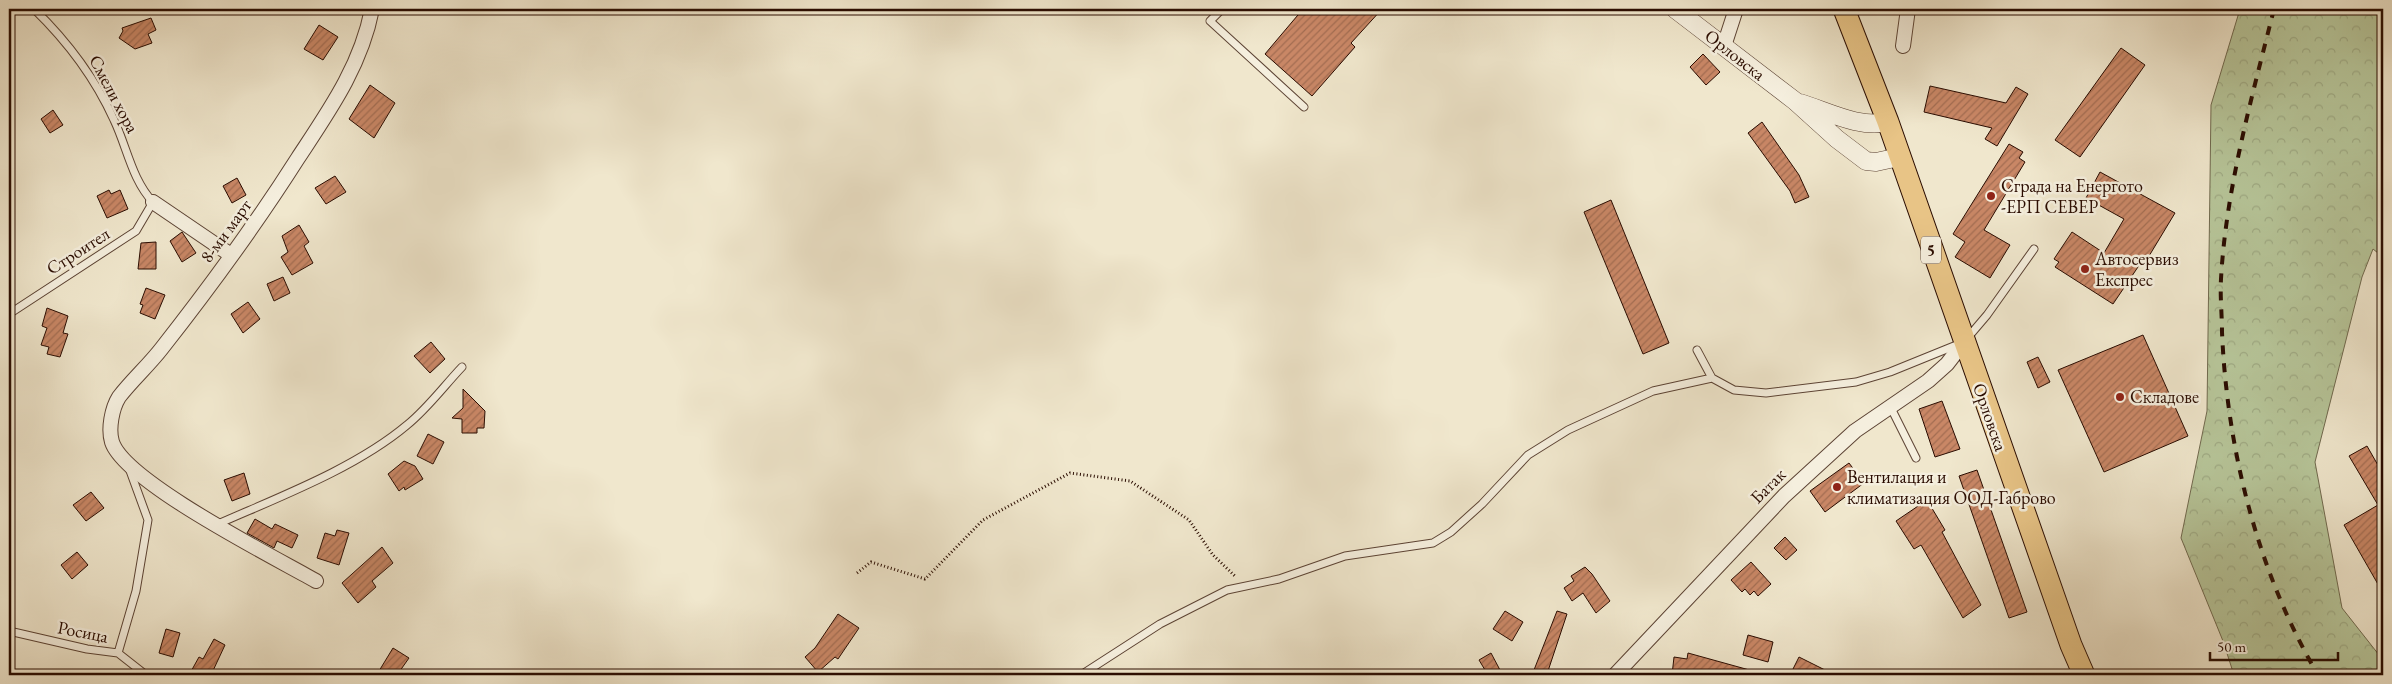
<svg xmlns="http://www.w3.org/2000/svg" width="2392" height="684" font-family="'EB Garamond',serif">
	<style>
		.forest { fill: url(#forest-crowns); stroke: #70694e }
		.building { fill: url(#building-hatch); stroke: #2a0c01 }
		.lines { fill: none; stroke-linecap: round; stroke-linejoin: round }
		.service-casing { stroke: #5c4334; stroke-width: 9 }
		.minor-casing { stroke: #5c4334; stroke-width: 16 }
		.tertiary-casing { stroke: #5c4334; stroke-width: 19 }
		.primary-casing { stroke: #2a0c01; stroke-width: 23 }
		.path { stroke: #2a0c01; stroke-width: 3; stroke-dasharray: 1 2.5; stroke-linecap: butt }
		.service { stroke: #f5efde; stroke-width: 7 }
		.minor { stroke: #f5efde; stroke-width: 14 }
		.tertiary { stroke: #f5efde; stroke-width: 18 }
		.primary { stroke: #e8c486; stroke-width: 21 }
		.rail { stroke: #2a0c01; stroke-width: 4; stroke-dasharray: 9 9; stroke-linecap: butt }
		.poi-dot { fill: #8f2418; stroke: #f5efde; stroke-width: 2 }
		.labels { text-anchor: middle; stroke-width: 5; stroke-linejoin: round; paint-order: stroke }
		.shield { fill: #f5efde; stroke: #675043; stroke-width: 1 }
		.shield-label { font-size: 16px; font-weight: bold; fill: #2a0c01 }
		.street-label { font-size: 18px; fill: #2a0c01; stroke: #f5efde }
		.poi-label { font-size: 18px; fill: #2a0c01; stroke: #f5efde; text-anchor: start }
	</style>
	<defs>
		<pattern id="forest-crowns" width="20" height="18" patternUnits="userSpaceOnUse" patternTransform="scale(1.25)"><rect width="20" height="18" fill="#b7c69a"/><path d="M2 6a3 3 0 1 1 6 0M12 15a3 3 0 1 1 6 0" fill="none" stroke="#9ea983"/></pattern>
		<pattern id="building-hatch" width="6" height="6" patternUnits="userSpaceOnUse" patternTransform="scale(1.25)"><rect width="6" height="6" fill="#c98766"/><path d="M-1 1l2-2M0 6l6-6M5 7l2-2" fill="none" stroke="#a36d52"/></pattern>
	</defs>
	<rect width="100%" height="100%" fill="#f0e7cd"/>
	<filter id="stains"><feTurbulence type="fractalNoise" baseFrequency=".004" numOctaves="4"/><feColorMatrix values="0 0 0 0 .2 0 0 0 0 .09 0 0 0 0 .02 0 0 0 .5 -.17"/></filter>
	<radialGradient id="worn" r=".72"><stop offset=".6" stop-color="#630" stop-opacity="0"/><stop offset="1" stop-color="#630" stop-opacity=".3"/></radialGradient>
	<!-- forest -->
	<path class="forest" d="M 2240,9 L 2383,9 L 2383,257 L 2373,249 L 2362,277 L 2315,462 L 2342,608 L 2383,660 L 2383,675 L 2234,675 L 2223,641 L 2181,538 L 2207,411 L 2211,105 Z"/>
	<!-- building -->
	<path class="building" d="M 1303,9 L 1382,9 L 1351,43 L 1355,47 L 1312,96 L 1265,54 Z
		M 151,18 L 156,30 L 148,34 L 152,43 L 135,49 L 119,38 L 123,31 L 122,28 Z
		M 319,25 L 338,37 L 323,60 L 304,49 Z
		M 2121,48 L 2145,65 L 2080,157 L 2055,140 Z
		M 1703,54 L 1720,72 L 1706,85 L 1690,67 Z
		M 370,85 L 395,103 L 374,138 L 349,119 Z
		M 1930,86 L 2006,103 L 2016,87 L 2028,94 L 1997,146 L 1985,139 L 1992,128 L 1924,112 Z
		M 53,110 L 63,125 L 50,133 L 41,119 Z
		M 1762,122 L 1799,175 L 1809,197 L 1795,203 L 1790,191 L 1748,133 Z
		M 2009,144 L 2023,152 L 2019,158 L 2025,162 L 1984,230 L 2010,245 L 1990,278 L 1955,257 L 1965,242 L 1953,234 Z
		M 2100,172 L 2175,213 L 2143,266 L 2140,264 L 2113,304 L 2055,267 L 2059,262 L 2054,259 L 2072,232 L 2104,253 L 2124,219 L 2086,198 Z
		M 335,176 L 346,192 L 326,204 L 315,188 Z
		M 237,178 L 246,195 L 232,203 L 223,186 Z
		M 109,190 L 111,194 L 120,190 L 128,209 L 107,218 L 97,196 Z
		M 1611,200 L 1669,343 L 1643,354 L 1584,212 Z
		M 299,225 L 309,242 L 304,246 L 313,263 L 292,275 L 281,257 L 288,252 L 282,236 Z
		M 182,232 L 196,253 L 182,262 L 170,241 Z
		M 156,242 L 156,269 L 138,269 L 141,243 Z
		M 283,277 L 290,293 L 274,301 L 267,284 Z
		M 146,288 L 165,295 L 155,319 L 140,313 L 143,305 L 140,304 Z
		M 248,302 L 260,319 L 243,333 L 231,314 Z
		M 47,308 L 68,316 L 63,333 L 68,334 L 60,357 L 47,354 L 49,347 L 41,345 L 47,328 L 42,326 Z
		M 2143,335 L 2188,436 L 2104,472 L 2058,370 Z
		M 431,342 L 445,359 L 430,373 L 414,356 Z
		M 2038,357 L 2050,382 L 2038,388 L 2027,362 Z
		M 463,389 L 485,411 L 484,428 L 477,428 L 477,433 L 462,433 L 462,419 L 452,418 L 463,408 Z
		M 1942,401 L 1960,449 L 1935,457 L 1919,409 Z
		M 428,434 L 444,442 L 433,464 L 417,456 Z
		M 2367,446 L 2383,474 L 2383,593 L 2344,525 L 2378,505 L 2349,456 Z
		M 404,461 L 415,466 L 423,479 L 405,490 L 404,487 L 399,491 L 388,474 Z
		M 1849,463 L 1864,483 L 1825,512 L 1810,491 Z
		M 1977,470 L 2027,612 L 2009,618 L 1959,476 Z
		M 244,473 L 250,494 L 232,501 L 224,480 Z
		M 91,492 L 104,508 L 86,521 L 73,505 Z
		M 1927,500 L 1945,530 L 1942,532 L 1981,605 L 1963,618 L 1921,545 L 1914,549 L 1896,521 Z
		M 255,519 L 272,529 L 275,524 L 298,535 L 292,548 L 277,541 L 274,548 L 247,533 Z
		M 337,530 L 349,533 L 339,565 L 317,558 L 325,533 L 335,536 Z
		M 1785,537 L 1797,550 L 1786,560 L 1774,548 Z
		M 382,547 L 393,563 L 372,581 L 376,587 L 358,603 L 342,583 Z
		M 77,552 L 88,565 L 72,579 L 61,565 Z
		M 1751,562 L 1771,584 L 1758,596 L 1754,591 L 1750,595 L 1745,589 L 1742,592 L 1731,580 Z
		M 1585,567 L 1592,574 L 1610,601 L 1596,613 L 1583,593 L 1572,601 L 1564,588 L 1574,581 L 1571,576 Z
		M 1505,611 L 1523,622 L 1512,641 L 1493,629 Z
		M 1557,611 L 1567,614 L 1547,674 L 1534,670 Z
		M 838,614 L 859,628 L 838,659 L 835,657 L 818,672 L 805,657 L 815,648 Z
		M 166,629 L 180,633 L 173,657 L 159,653 Z
		M 1748,635 L 1773,642 L 1768,662 L 1743,655 Z
		M 214,639 L 225,645 L 211,675 L 189,675 L 199,657 L 203,659 Z
		M 393,648 L 409,658 L 397,675 L 386,675 L 379,671 Z
		M 1491,653 L 1500,670 L 1488,675 L 1479,660 Z
		M 1688,653 L 1753,671 L 1752,675 L 1672,675 L 1674,657 L 1687,659 Z
		M 1799,657 L 1835,675 L 1790,675 Z"/>
	<g class="lines">
		<!-- service casing -->
		<g class="service-casing">
			<path id="service" d="M 1222,9 L 1210,21 L 1304,107
				M 9,314 L 136,231 L 153,202 C 132,180 127,147 114,120 C 95,78 67,41 34,9
				M 1697,350 L 1712,378 L 1734,390 L 1766,393 L 1856,382 L 1890,372 L 1964,342 L 1987,315 L 2034,249
				M 1890,406 L 1916,458
				M 218,524 C 279,497 356,468 407,425 C 427,409 444,386 462,367
				M 9,631 L 87,649 L 118,653 L 146,675
				M 118,653 L 136,591 L 148,520 L 129,468
				M 1081,675 L 1160,624 L 1227,590 L 1279,579 L 1345,556 L 1433,543 L 1451,532 L 1482,504 L 1528,455 L 1568,430 L 1653,391 L 1712,378"/>
		</g>
		<!-- minor casing -->
		<g class="minor-casing">
			<path id="minor" d="M 1724,46 L 1736,9
				M 1903,46 L 1908,9
				M 153,202 L 231,255
				M 316,581 C 274,557 125,482 112,442 C 108,429 112,408 119,397 C 132,380 149,365 162,348 C 210,287 256,224 298,158 C 329,111 361,66 372,9
				M 1615,675 L 1784,496 L 1855,431 L 1928,381 L 1947,364 L 1964,342"/>
		</g>
		<!-- tertiary casing -->
		<g class="tertiary-casing">
			<path id="tertiary" d="M 1675,9 L 1795,101 L 1837,139 L 1866,161 L 1876,162 L 1899,157
				M 1800,103 C 1827,111 1860,129 1888,122"/>
		</g>
		<!-- primary casing -->
		<g class="primary-casing">
			<path id="primary" d="M 1844,9 L 1888,122 L 2071,645 L 2084,675"/>
		</g>
		<!-- path -->
		<path class="path" d="M 857,573 L 871,562 L 925,579 L 983,520 L 1070,473 L 1130,481 L 1189,520 L 1213,555 L 1236,577"/>
		<!-- service -->
		<use href="#service" class="service"/>
		<!-- minor -->
		<use href="#minor" class="minor"/>
		<!-- tertiary -->
		<use href="#tertiary" class="tertiary"/>
		<!-- primary -->
		<use href="#primary" class="primary"/>
		<!-- rail -->
		<path class="rail" d="M 2274,9 C 2252,97 2226,188 2221,279 C 2220,297 2222,315 2222,332 C 2227,450 2258,573 2318,675"/>
	</g>
	<!-- markers -->
	<g class="poi-dot">
		<circle cx="1991" cy="196" r="5"/>
		<circle cx="2085" cy="269" r="5"/>
		<circle cx="2120" cy="397" r="5"/>
		<circle cx="1837" cy="487" r="5"/>
	</g>
	<g class="labels">
		<!-- shield labels -->
		<rect class="shield" x="1921" y="236.5" width="20" height="27" rx="4"/>
		<g class="shield-label">
			<text x="1931" y="256">5</text>
		</g>
		<!-- street labels -->
		<g class="street-label">
			<text transform="translate(1735 55) rotate(38)" y="6">Орловска</text>
			<text transform="translate(114 94) rotate(62)" y="6">Смели хора</text>
			<text transform="translate(226 231) rotate(-54)" y="6">8-ми март</text>
			<text transform="translate(78 251) rotate(-33)" y="6">Строител</text>
			<text transform="translate(1990 417) rotate(71)" y="6">Орловска</text>
			<text transform="translate(1768 486) rotate(-45)" y="6">Батак</text>
			<text transform="translate(83 632) rotate(11)" y="6">Росица</text>
		</g>
		<!-- poi labels -->
		<g class="poi-label">
			<text x="2001" y="192">Сграда на Енергото<tspan x="2001" dy="21">-ЕРП СЕВЕР</tspan></text>
			<text x="2095" y="265">Автосервиз<tspan x="2095" dy="21">Експрес</tspan></text>
			<text x="2130" y="403">Складове</text>
			<text x="1847" y="483">Вентилация и<tspan x="1847" dy="21">климатизация ООД-Габрово</tspan></text>
		</g>
	</g>
	<!-- margin -->
	<rect width="2392" height="684" fill="none" stroke="#f0e7cd" stroke-width="30"/>
	<rect x="10" y="10" width="2372" height="664" fill="none" stroke="#2a0c01" stroke-width="2.5"/>
	<rect x="15" y="15" width="2362" height="654" fill="none" stroke="#2a0c01"/>
	<!-- scale -->
	<path d="M2210 652v8h128v-8" fill="none" stroke="#2a0c01" stroke-width="2.5"/>
	<text x="2217" y="652" font-size="15" fill="#2a0c01" stroke="#f5efde" stroke-width="4" paint-order="stroke">50 m</text>
	<rect width="100%" height="100%" filter="url(#stains)"/>
	<rect width="100%" height="100%" fill="url(#worn)"/>
</svg>
